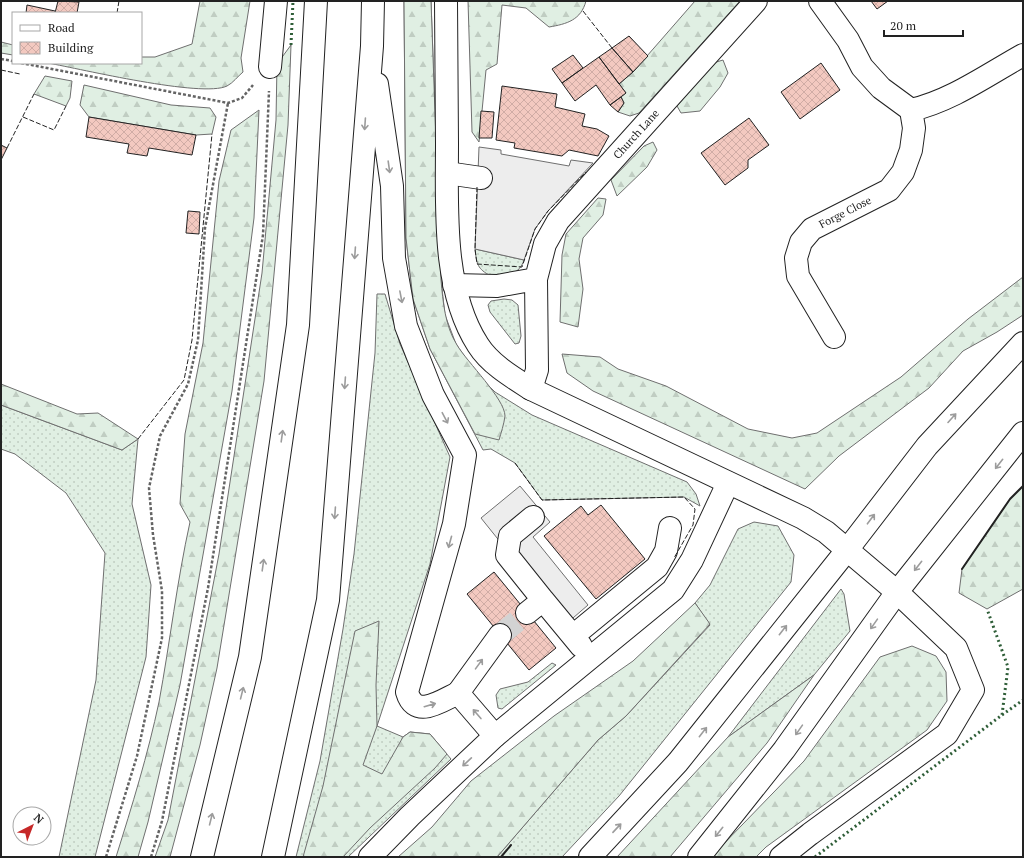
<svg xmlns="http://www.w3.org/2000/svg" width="1024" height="858" font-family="'PT Serif',serif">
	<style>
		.grass { fill: url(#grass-dots); stroke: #6f6f6f }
		.forest { fill: url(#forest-firs); stroke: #6f6f6f }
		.parking { fill: #ededed; stroke: #6f6f6f }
		.building { fill: url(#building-cross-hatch); stroke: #222 }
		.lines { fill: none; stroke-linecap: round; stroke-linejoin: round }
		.minor-tunnel { stroke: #d3d3d3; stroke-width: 22; stroke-dasharray: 22 11; stroke-linecap: butt }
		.minor-casing { stroke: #222; stroke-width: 24 }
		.major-casing { stroke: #222; stroke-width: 24 }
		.highway-casing { stroke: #222; stroke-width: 24 }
		.path { stroke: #646464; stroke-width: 2.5; stroke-dasharray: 3 2; stroke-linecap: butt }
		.minor { stroke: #fff; stroke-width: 22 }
		.major { stroke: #fff; stroke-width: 22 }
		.highway { stroke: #fff; stroke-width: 22 }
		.hedge { stroke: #2f5e38; stroke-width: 3; stroke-dasharray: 2 3; stroke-linecap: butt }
		.fence { stroke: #222; stroke-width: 1; stroke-dasharray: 5 2; stroke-linecap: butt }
		.wall { stroke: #222; stroke-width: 2 }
		.oneway { stroke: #9c9c9c }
		.labels { text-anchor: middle; stroke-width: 3; stroke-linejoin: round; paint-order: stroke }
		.street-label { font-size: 11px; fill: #222; stroke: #fff }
	</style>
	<defs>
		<pattern id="grass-dots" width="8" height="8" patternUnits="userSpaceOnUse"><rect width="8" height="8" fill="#e0efe3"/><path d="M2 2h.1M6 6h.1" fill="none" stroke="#c0cdc2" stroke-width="1.8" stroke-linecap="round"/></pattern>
		<pattern id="forest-firs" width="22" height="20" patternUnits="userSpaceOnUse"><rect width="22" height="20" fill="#e0efe3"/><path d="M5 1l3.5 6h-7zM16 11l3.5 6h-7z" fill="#c0cdc2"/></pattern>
		<pattern id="building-cross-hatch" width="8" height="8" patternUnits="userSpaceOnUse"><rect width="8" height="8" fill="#f3c9c0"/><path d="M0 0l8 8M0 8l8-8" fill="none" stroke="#d0aca5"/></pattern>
	</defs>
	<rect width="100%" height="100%" fill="#fff"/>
	<!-- grass -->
	<path class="grass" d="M 404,1 L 431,1 L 441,280 L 445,315 L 456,344 L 477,374 L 495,392 L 532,415 L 687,482 L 696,494 L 700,506 L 684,497 L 542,500 L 515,463 L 491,449 L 483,450 L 430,349 L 413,299 L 406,238 Z
		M 475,249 L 524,260 C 519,275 508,275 494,278 C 478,269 477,267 475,249 Z
		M 377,294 L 385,294 L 400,344 L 450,457 L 430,564 L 377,726 L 403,737 L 410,732 L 430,734 L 451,759 L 348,857 L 296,857 L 320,761 L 343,629 L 354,554 L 375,353 Z
		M 504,299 L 512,300 L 518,305 L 521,336 L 519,343 L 515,344 L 490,312 L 488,305 L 491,301 Z
		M 1,405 L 122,450 L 138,439 L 132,504 L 151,585 L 146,657 L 95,857 L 59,857 L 96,680 L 105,553 L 66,493 L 15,454 L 1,449 Z
		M 754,522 L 778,526 L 794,555 L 791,582 L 619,796 L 562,857 L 497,857 L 598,740 L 626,716 L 710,625 L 695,603 L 710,585 L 738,529 Z
		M 841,589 L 844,594 L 850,631 L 814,675 L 728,737 Z
		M 552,663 L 556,665 L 502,709 L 498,708 L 496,695 L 500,689 L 528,682 Z"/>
	<!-- forest -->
	<path class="forest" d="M 200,1 L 250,1 L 241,58 L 243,72 C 238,76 233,83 227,86 C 202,98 81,69 48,63 L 141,63 L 141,57 L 155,57 L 192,44 Z
		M 404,1 L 431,1 L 441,280 C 443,302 445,326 457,345 C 467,362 505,399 505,416 C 504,424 501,433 499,440 L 475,434 L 430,349 L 413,299 L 406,238 Z
		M 468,1 L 586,1 C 581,20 567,24 549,27 L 526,8 L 502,5 L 497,64 L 486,70 L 479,142 L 472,132 Z
		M 695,1 L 740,1 L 639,113 L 630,116 L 618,112 L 624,103 L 621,97 L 626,93 L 619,84 L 633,72 Z
		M 1,42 L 13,45 L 13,55 L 1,53 Z
		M 291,45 L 288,125 L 264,381 L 217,668 L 200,745 L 170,857 L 155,857 L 168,820 L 219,554 L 262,273 L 276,120 L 277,64 Z
		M 723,60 L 728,73 L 720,87 L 700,111 L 681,113 L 677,106 L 713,63 Z
		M 45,76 L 72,81 L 70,98 L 66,106 L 34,94 Z
		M 84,85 L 171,105 L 210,108 L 216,117 L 212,134 L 196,135 L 89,117 L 80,105 Z
		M 259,110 L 254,218 L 232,391 L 180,685 L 148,822 L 138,857 L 116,857 C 132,806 148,754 159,702 C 170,642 177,581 190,522 L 180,504 L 185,434 L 203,343 L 219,181 L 231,130 Z
		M 653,142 L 657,150 L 647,167 L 617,196 L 611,180 L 644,146 Z
		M 598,198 L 606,199 L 603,215 L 583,238 L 579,259 L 583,289 L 578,327 L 560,322 L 562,255 L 566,234 Z
		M 1023,277 L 1023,315 L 997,332 L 963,351 L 929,388 L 839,456 L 805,489 L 593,391 L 567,373 L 562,354 L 600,357 L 618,369 L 666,386 L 748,429 L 792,438 L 817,433 L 901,377 L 968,319 Z
		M 1,384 L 77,414 L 98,413 L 138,439 L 122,450 L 1,405 Z
		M 1023,486 L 1023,589 L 987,609 L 959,593 L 962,569 L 1010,499 Z
		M 695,603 L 710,624 L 626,716 L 598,740 L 497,857 L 398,857 L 432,827 L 471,781 L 554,716 L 633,661 Z
		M 379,621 L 376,685 L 377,726 L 363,765 L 382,774 L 403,737 L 410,732 L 430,734 L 447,754 L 435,768 L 370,828 L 343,857 L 303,857 L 323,786 L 355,631 Z
		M 912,646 L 936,656 L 946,672 L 947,701 L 927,730 L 766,847 L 756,857 L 711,857 L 804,761 L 880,657 Z
		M 814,675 L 767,743 L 670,857 L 617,857 L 728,737 Z"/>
	<!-- parking -->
	<path class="parking" d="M 479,147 L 501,150 L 501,154 L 569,166 L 571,160 L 593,163 L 548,211 L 535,229 L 524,260 L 475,249 Z
		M 520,486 L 550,522 L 533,537 L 588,605 L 566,624 L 481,518 Z"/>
	<!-- building -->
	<path class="building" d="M 58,1 L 79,2 L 77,13 L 55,13 Z
		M 871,1 L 888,1 L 877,9 Z
		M 27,5 L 55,11 L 55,13 L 26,13 Z
		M 629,36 L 648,56 L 633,72 L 612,48 Z
		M 612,48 L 633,72 L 619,84 L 599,57 Z
		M 573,55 L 583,68 L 562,83 L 552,69 Z
		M 599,57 L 626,93 L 610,105 L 596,85 L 575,101 L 562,83 Z
		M 821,63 L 840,90 L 800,119 L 781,92 Z
		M 502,86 L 557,94 L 555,107 L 585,114 L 582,126 L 597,129 L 609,136 L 598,156 L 569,150 L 562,156 L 514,148 L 515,143 L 496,140 Z
		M 621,97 L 624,103 L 618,112 L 610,105 Z
		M 481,111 L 494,112 L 492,138 L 479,138 Z
		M 89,117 L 196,135 L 192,155 L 149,148 L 147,156 L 127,153 L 129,144 L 86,137 Z
		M 749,118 L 769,145 L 748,160 L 748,168 L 725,185 L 701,153 Z
		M 1,145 L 7,148 L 1,160 Z
		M 188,211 L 200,212 L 199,234 L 186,233 Z
		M 601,505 L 645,559 L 596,599 L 544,536 L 581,506 L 588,515 Z
		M 494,572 L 556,648 L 529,670 L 467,594 Z"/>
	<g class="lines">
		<!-- minor-tunnel -->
		<path class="minor-tunnel" d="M 500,635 L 527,613"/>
		<!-- minor casing -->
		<g class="minor-casing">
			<path id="minor" d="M 820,1 L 848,40 L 862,67 L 881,88 L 911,110 C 951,101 987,75 1023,55
				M 270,67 L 276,1
				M 447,173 L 481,178
				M 454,285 L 497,286 L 536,279
				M 834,337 L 798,276 L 796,258 L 801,242 L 812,229 L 889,190 L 903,172 L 911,150 L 914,128 L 911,110
				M 531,389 L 537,370 L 536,279 L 545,244 L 558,221 L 756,1
				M 533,517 L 510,536 L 507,555 L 543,600
				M 527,613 L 543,600 L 581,646
				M 500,635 L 458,693 L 495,736 L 673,590 L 692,560 L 728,483
				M 573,636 L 657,567 L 666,551 L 670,528
				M 781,857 L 810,834 L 947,734 L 973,690 L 956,648 L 897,592"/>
		</g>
		<!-- major casing -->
		<g class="major-casing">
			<path id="major" d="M 446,1 C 446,49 447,96 447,144 C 447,208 442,289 478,345 C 490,364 512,377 531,389 L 803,518 L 826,532 L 897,592 L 1023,433
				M 847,550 L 927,446 L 1023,343"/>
		</g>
		<!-- highway casing -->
		<g class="highway-casing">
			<path id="highway" d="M 377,84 L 392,186 L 394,258 L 406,326 L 433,395 L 465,455 L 454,524 L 407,692 C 415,720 441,701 458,693
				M 202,857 L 250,657 L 298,325 L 316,1
				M 273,857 L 328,600 L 372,46 L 373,1
				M 370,857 L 410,816 L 495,736
				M 590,857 L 678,762 L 847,550
				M 699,857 L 784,750 L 897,592"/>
		</g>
		<!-- path -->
		<path class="path" d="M 1,59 L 13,61
			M 21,63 L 228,103 L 242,98 L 253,85
			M 106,857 L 137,756 L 162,638 L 162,591 L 153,535 L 149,488 L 160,436 L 188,384 L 198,340 L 205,228 L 228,103
			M 151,857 L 162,821 L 208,588 L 263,235 L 269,91"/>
		<!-- minor -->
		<use href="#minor" class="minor"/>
		<!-- major -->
		<use href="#major" class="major"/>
		<!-- highway -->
		<use href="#highway" class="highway"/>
		<!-- hedge -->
		<path class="hedge" d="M 291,45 L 293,1
			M 1002,715 L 1023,700
			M 815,857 L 1002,715 L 1008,667 L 987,609"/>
		<!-- fence -->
		<path class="fence" d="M 583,11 L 612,48
			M 117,13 L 119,1
			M 1,70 L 20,74
			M 23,117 L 54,130 L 66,106
			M 7,148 L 34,94
			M 477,187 L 475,249 L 477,264 L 522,267 L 535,229 L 548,211 L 586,172
			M 138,439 L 184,380 L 192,340 L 212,134
			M 515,463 L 542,500 L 684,497 L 695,509 L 693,525 L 674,558"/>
		<!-- wall -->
		<path class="wall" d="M 962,569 L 1010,499 L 1023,486
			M 501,857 L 511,845"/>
	</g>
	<!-- one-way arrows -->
	<defs><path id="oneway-shaft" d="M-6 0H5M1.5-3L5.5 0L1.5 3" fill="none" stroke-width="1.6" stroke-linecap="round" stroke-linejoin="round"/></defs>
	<g class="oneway">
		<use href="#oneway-shaft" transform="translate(365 124) rotate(94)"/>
		<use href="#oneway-shaft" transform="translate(389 167) rotate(82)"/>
		<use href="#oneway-shaft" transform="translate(355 253) rotate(94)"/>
		<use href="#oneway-shaft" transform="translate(401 297) rotate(79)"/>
		<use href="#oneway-shaft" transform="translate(345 383) rotate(94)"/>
		<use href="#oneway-shaft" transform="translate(445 418) rotate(62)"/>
		<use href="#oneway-shaft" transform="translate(952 418) rotate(-48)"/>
		<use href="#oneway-shaft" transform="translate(282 436) rotate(-82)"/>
		<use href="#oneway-shaft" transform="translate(999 464) rotate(128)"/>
		<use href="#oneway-shaft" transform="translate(335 513) rotate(94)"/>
		<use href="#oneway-shaft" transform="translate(871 519) rotate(-53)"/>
		<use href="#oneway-shaft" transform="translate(450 542) rotate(105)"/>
		<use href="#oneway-shaft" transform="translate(263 565) rotate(-82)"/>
		<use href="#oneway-shaft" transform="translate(918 566) rotate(128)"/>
		<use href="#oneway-shaft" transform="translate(874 624) rotate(125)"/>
		<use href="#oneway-shaft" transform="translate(783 630) rotate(-52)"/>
		<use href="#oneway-shaft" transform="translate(479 664) rotate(-54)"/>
		<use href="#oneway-shaft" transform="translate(242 693) rotate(-76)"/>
		<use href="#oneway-shaft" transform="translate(430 705) rotate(-16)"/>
		<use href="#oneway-shaft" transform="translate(477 714) rotate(-131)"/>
		<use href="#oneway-shaft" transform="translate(799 730) rotate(125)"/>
		<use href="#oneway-shaft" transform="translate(703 732) rotate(-52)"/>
		<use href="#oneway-shaft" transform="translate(467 762) rotate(137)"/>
		<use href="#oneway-shaft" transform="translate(211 819) rotate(-76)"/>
		<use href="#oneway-shaft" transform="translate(617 828) rotate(-47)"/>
		<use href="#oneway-shaft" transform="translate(719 832) rotate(129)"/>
	</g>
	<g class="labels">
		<!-- street labels -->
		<g class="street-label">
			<text transform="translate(636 134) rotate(-48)" y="4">Church Lane</text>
			<text transform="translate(845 212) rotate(-27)" y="4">Forge Close</text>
		</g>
	</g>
	<!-- border -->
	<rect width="1024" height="858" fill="none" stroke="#222222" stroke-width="4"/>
	<!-- legend -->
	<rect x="12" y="12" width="130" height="52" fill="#ffffff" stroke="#a7a7a7"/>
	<rect x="20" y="25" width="20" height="6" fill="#ffffff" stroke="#a7a7a7"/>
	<text x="48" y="32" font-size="12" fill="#222222">Road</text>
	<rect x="20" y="42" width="20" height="12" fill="url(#building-cross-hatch)" stroke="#a7a7a7"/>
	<text x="48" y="52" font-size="12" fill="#222222">Building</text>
	<!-- north arrow -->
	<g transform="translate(32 826) rotate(42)"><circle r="19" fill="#ffffff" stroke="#a7a7a7"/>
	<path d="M0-3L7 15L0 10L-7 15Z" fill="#c62828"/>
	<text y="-6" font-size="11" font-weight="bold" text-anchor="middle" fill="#222222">N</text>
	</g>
	<!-- scale -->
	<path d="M884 30v6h79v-6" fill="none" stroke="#222222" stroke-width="2"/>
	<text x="890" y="30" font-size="12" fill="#222222" stroke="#ffffff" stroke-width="3" paint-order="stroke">20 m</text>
</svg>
